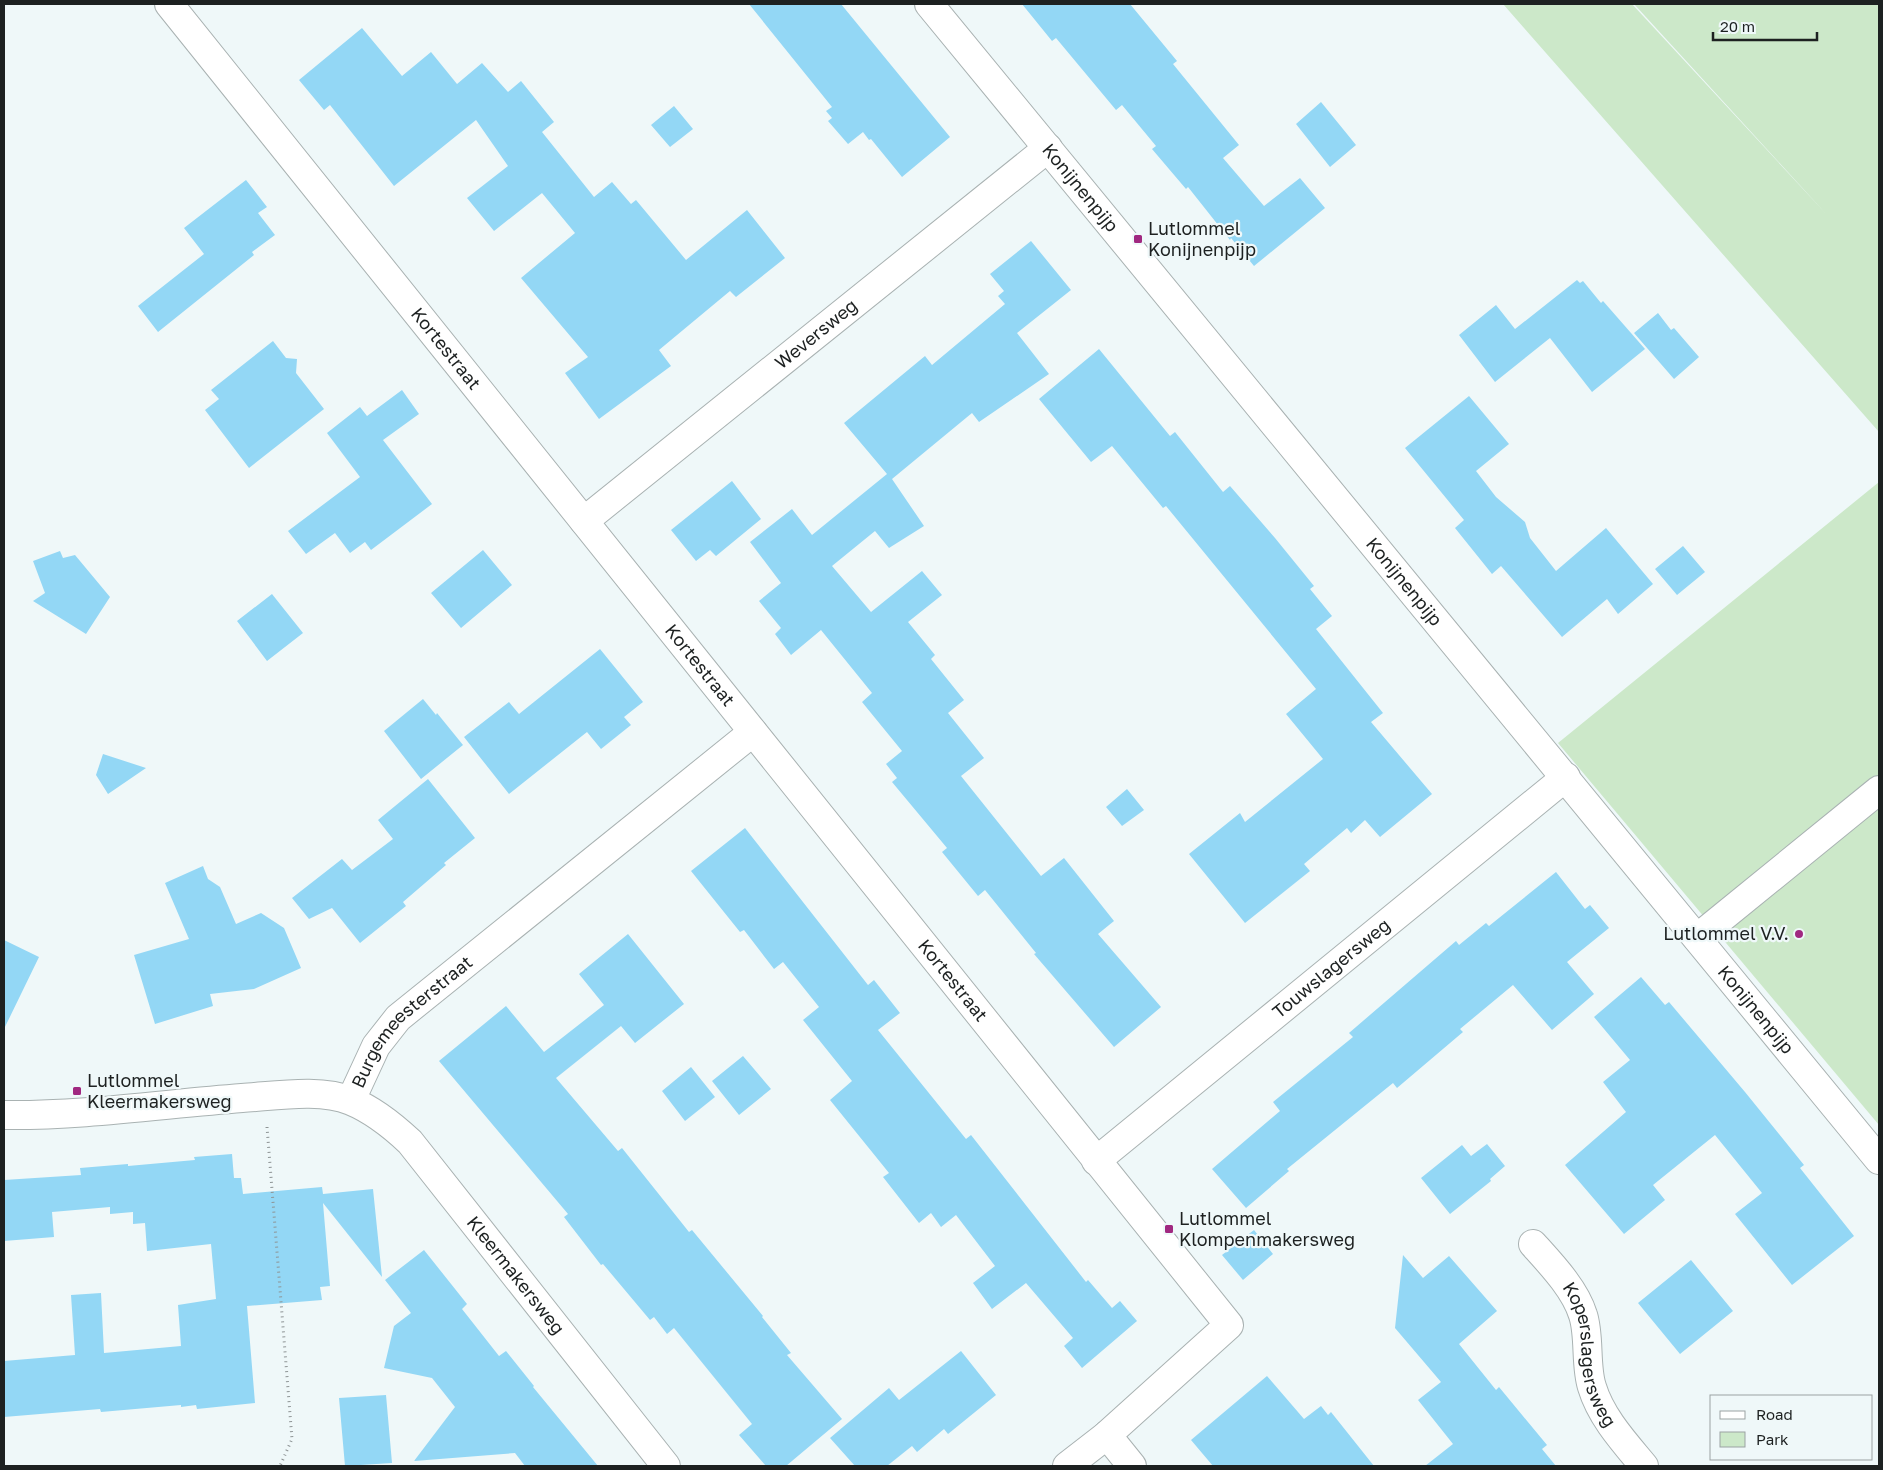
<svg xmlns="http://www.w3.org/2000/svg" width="1883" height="1470" font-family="'Golos Text',sans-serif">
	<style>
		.green { fill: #cce8c9 }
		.building { fill: #93d7f5 }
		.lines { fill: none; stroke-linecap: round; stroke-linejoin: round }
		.minor-casing { stroke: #a9b2b2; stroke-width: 30 }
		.path { stroke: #8e9495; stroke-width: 3; stroke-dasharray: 1 4; stroke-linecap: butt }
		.minor { stroke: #fff; stroke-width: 28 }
		.poi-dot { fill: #a02880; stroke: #eff8f9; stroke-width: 2 }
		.labels { text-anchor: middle; stroke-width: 4.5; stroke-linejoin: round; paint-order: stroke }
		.street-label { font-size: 18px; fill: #1d2121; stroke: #eff8f9 }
		.poi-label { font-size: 18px; fill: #1d2121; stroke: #eff8f9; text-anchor: start }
	</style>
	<rect width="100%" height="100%" fill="#eff8f9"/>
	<!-- green -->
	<path class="green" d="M 1503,4 L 1632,4 L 1828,216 L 1634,4 L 1879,4 L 1879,432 Z
		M 1879,482 L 1879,1125 L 1558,743 Z"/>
	<!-- building -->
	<path class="building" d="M 749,4 L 841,4 L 950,137 L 902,177 L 871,139 L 869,140 L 863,132 L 848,144 L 828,121 L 832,118 L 826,111 L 832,107 Z
		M 1022,4 L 1130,4 L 1177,61 L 1173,64 L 1239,145 L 1223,158 L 1264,206 L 1300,178 L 1325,208 L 1254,266 L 1231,238 L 1230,240 L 1188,187 L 1186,189 L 1152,149 L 1156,146 L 1122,105 L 1116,110 L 1056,38 L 1052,41 Z
		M 362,28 L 402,76 L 431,52 L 457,84 L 482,63 L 508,92 L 521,81 L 554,122 L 542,132 L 594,197 L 612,182 L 631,204 L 636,200 L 686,260 L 747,210 L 785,258 L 736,297 L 730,291 L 659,350 L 671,366 L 599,419 L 565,373 L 588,357 L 521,278 L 575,233 L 542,193 L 494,231 L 467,198 L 508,166 L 476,120 L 394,186 L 330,105 L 324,110 L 299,80 Z
		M 1321,102 L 1356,145 L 1330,167 L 1296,124 Z
		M 674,106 L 693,129 L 670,147 L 651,125 Z
		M 246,180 L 267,207 L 258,213 L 275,235 L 252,252 L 254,255 L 158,332 L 138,306 L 204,254 L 184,228 Z
		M 1031,241 L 1071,290 L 1017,333 L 1049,374 L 979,422 L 972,413 L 892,479 L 924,526 L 889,548 L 875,531 L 832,566 L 871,612 L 922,571 L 942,595 L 908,622 L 935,655 L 931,659 L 964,700 L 948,713 L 984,758 L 961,776 L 1041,876 L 1064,858 L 1114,921 L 1098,934 L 1161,1007 L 1114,1047 L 1034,954 L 1036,953 L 985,890 L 978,896 L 942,852 L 947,848 L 892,782 L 897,778 L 886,764 L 902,751 L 862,702 L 872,693 L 821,630 L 791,655 L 775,634 L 781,628 L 759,601 L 781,583 L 750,542 L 792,509 L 812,535 L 887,474 L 844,423 L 925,356 L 932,365 L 1005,304 L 998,296 L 1004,291 L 990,274 Z
		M 1577,280 L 1580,283 L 1583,281 L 1601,303 L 1603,301 L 1645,349 L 1592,392 L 1550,338 L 1495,382 L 1459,335 L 1496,305 L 1515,329 Z
		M 1658,313 L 1671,330 L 1674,328 L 1699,357 L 1674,379 L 1634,333 Z
		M 273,341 L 286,358 L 297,359 L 296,373 L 324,409 L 249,468 L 205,410 L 219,399 L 211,390 Z
		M 1099,349 L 1170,436 L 1175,432 L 1223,492 L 1230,486 L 1275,538 L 1314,586 L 1310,589 L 1332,616 L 1316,629 L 1383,713 L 1371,722 L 1432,794 L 1380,837 L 1365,820 L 1351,833 L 1347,828 L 1304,864 L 1310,871 L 1245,923 L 1189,854 L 1240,813 L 1245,822 L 1323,759 L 1286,714 L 1316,689 L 1166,506 L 1163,508 L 1112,446 L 1091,462 L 1039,399 Z
		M 402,390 L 419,414 L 383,440 L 432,504 L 371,550 L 365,542 L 350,553 L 335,533 L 306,554 L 288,531 L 360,477 L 327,433 L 360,407 L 367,416 Z
		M 1469,396 L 1509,444 L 1476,471 L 1496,497 L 1525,522 L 1530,538 L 1556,571 L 1606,528 L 1653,584 L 1618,614 L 1607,599 L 1562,637 L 1501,566 L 1492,574 L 1455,528 L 1464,520 L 1405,448 Z
		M 732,481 L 761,519 L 716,556 L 710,550 L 696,561 L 671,530 Z
		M 1683,546 L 1705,572 L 1677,595 L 1655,569 Z
		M 483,550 L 512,585 L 461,628 L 431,593 Z
		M 60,551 L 63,558 L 75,555 L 110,597 L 86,634 L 33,601 L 45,593 L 33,561 Z
		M 272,594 L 303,633 L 267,661 L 237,621 Z
		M 600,649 L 643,702 L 624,717 L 631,725 L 601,749 L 587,732 L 509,794 L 464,737 L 509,702 L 519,714 Z
		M 423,699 L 436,715 L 437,713 L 463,745 L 421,779 L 384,731 Z
		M 103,754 L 146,768 L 108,794 L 96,775 Z
		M 428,779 L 475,838 L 444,863 L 446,865 L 403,902 L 406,906 L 360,943 L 332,908 L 309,919 L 292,898 L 342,859 L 352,870 L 393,839 L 378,820 Z
		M 1127,789 L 1144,810 L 1122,826 L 1106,807 Z
		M 745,828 L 868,985 L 874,980 L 900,1013 L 878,1030 L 966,1139 L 971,1135 L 1086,1282 L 1088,1280 L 1112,1308 L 1120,1301 L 1137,1321 L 1082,1368 L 1064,1346 L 1073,1338 L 1026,1283 L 992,1309 L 973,1283 L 995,1266 L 956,1215 L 941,1227 L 931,1213 L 919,1223 L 883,1177 L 889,1173 L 830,1100 L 852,1081 L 803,1020 L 819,1007 L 783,962 L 774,969 L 744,930 L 740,932 L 691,871 Z
		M 203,866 L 208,879 L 220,887 L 236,924 L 261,913 L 284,928 L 301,968 L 254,989 L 210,994 L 213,1006 L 155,1024 L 134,955 L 189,939 L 165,883 Z
		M 1556,872 L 1585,909 L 1590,905 L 1609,928 L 1567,962 L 1594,994 L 1552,1030 L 1513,985 L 1460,1029 L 1463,1032 L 1397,1088 L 1393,1083 L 1287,1169 L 1289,1171 L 1246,1208 L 1212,1169 L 1280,1111 L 1273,1102 L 1353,1037 L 1349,1033 L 1456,941 L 1459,945 L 1486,923 L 1489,926 Z
		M 628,934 L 684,1004 L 635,1043 L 621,1026 L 556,1078 L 618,1151 L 622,1148 L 689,1232 L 692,1230 L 763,1316 L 762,1317 L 791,1353 L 787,1355 L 842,1419 L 786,1466 L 766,1466 L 739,1435 L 752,1424 L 674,1328 L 667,1334 L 654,1317 L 650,1320 L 603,1264 L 601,1265 L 564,1217 L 568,1214 L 439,1061 L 506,1006 L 544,1052 L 604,1005 L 579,974 Z
		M 4,940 L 39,957 L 4,1029 Z
		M 1641,977 L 1665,1005 L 1669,1002 L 1745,1092 L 1804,1165 L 1800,1168 L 1854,1236 L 1792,1285 L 1735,1214 L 1762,1193 L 1715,1135 L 1653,1185 L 1665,1200 L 1624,1234 L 1565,1165 L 1626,1112 L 1603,1082 L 1630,1060 L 1594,1017 Z
		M 743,1056 L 771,1089 L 739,1115 L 712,1081 Z
		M 691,1067 L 715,1097 L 685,1121 L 662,1091 Z
		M 1487,1144 L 1505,1166 L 1490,1179 L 1491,1181 L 1450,1214 L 1421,1178 L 1462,1145 L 1471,1156 Z
		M 232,1154 L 234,1178 L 241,1178 L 243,1194 L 322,1187 L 323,1194 L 373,1189 L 382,1277 L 323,1203 L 330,1286 L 320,1287 L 322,1300 L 247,1306 L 255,1403 L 197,1409 L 196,1405 L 181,1407 L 181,1405 L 101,1412 L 100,1409 L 4,1417 L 4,1361 L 75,1355 L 71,1295 L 101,1293 L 104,1353 L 181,1346 L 178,1305 L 216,1299 L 211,1244 L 147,1251 L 145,1223 L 133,1224 L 133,1212 L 110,1214 L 110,1207 L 52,1212 L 54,1237 L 4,1241 L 4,1180 L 81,1175 L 80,1168 L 128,1164 L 128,1166 L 195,1160 L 194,1157 Z
		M 1254,1230 L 1273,1254 L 1243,1280 L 1222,1255 Z
		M 424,1250 L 467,1304 L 462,1309 L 499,1356 L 506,1351 L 534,1386 L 533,1387 L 598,1466 L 525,1466 L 515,1453 L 414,1461 L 455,1407 L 432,1378 L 384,1368 L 394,1326 L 411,1313 L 385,1280 Z
		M 1403,1255 L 1423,1278 L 1449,1256 L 1497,1311 L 1459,1344 L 1496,1390 L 1499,1387 L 1547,1445 L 1542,1449 L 1556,1466 L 1425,1466 L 1453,1444 L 1418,1400 L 1441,1382 L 1395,1328 Z
		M 1691,1260 L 1733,1311 L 1680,1354 L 1638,1303 Z
		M 961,1351 L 996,1395 L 948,1434 L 944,1429 L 917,1452 L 912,1446 L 887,1466 L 855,1466 L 830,1438 L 889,1388 L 899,1400 Z
		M 1267,1376 L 1304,1419 L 1321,1406 L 1328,1415 L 1331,1412 L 1374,1466 L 1213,1466 L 1191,1440 Z
		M 386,1395 L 392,1463 L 345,1466 L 339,1398 Z"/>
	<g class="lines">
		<!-- minor casing -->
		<g class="minor-casing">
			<g id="minor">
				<path id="s1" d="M 169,4 L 1229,1325 L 1107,1435 L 1067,1466"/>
				<path id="s2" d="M 929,4 L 1879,1160"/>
				<path id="s3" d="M 584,521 L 1048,148"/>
				<path d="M 1697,938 L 1879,790"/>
				<path id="s4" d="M 351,1100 L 376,1046 L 398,1018 L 753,732"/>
				<path id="s5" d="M 4,1115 C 83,1116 163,1104 242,1098 C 275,1096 321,1088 351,1101 C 373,1110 393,1126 410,1142 L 666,1466"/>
				<path id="s6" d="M 1096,1161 L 1566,777"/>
				<path id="s7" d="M 1533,1244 C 1551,1264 1575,1289 1583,1315 C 1590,1336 1585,1366 1592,1387 C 1601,1417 1624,1442 1644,1466"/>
				<path d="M 1107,1435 L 1132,1466"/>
			</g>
		</g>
		<!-- path -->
		<path class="path" d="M 267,1127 L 292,1439 L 280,1466"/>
		<!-- minor -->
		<use href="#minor" class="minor"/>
	</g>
	<!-- markers -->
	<g class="poi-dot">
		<rect x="1133" y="234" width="10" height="10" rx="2.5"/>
		<circle cx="1799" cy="934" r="5"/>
		<rect x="72" y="1086" width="10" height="10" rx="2.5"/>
		<rect x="1164" y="1224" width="10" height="10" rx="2.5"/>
	</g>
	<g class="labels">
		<!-- street labels -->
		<g class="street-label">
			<text dy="6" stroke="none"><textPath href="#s2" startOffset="238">Konijnenpijp</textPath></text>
			<text dy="6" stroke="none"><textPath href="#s3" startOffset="298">Weversweg</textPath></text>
			<text dy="6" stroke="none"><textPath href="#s1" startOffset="442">Kortestraat</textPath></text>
			<text dy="6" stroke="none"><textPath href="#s2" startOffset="748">Konijnenpijp</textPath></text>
			<text dy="6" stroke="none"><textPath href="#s1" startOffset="848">Kortestraat</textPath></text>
			<text dy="6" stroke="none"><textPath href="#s6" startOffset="304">Touwslagersweg</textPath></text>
			<text dy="6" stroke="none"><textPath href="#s1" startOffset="1252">Kortestraat</textPath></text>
			<text dy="6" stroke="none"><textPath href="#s2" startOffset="1302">Konijnenpijp</textPath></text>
			<text dy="6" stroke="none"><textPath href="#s4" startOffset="101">Burgemeesterstraat</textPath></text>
			<text dy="6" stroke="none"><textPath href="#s5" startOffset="591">Kleermakersweg</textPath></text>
			<text dy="6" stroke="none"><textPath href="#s7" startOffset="128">Koperslagersweg</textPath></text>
		</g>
		<!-- poi labels -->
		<g class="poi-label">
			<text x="1148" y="235">Lutlommel<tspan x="1148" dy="21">Konijnenpijp</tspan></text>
			<text x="1789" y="940" text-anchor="end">Lutlommel V.V.</text>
			<text x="87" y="1087">Lutlommel<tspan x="87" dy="21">Kleermakersweg</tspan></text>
			<text x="1179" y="1225">Lutlommel<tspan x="1179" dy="21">Klompenmakersweg</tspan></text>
		</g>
	</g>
	<!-- border -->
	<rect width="1883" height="1470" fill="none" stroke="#1d2121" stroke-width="10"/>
	<!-- legend -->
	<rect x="1710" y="1395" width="162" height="65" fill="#eff8f9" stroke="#9ba2a3"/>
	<rect x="1720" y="1411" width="25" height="8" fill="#ffffff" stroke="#9ba2a3"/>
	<text x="1756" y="1420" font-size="15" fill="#1d2121">Road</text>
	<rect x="1720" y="1432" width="25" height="15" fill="#cce8c9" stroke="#9ba2a3"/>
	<text x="1756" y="1445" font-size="15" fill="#1d2121">Park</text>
	<!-- scale -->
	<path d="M1713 32v8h104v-8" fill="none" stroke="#1d2121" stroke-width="2.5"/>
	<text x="1720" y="32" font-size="15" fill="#1d2121" stroke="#eff8f9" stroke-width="4" paint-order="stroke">20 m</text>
</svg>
